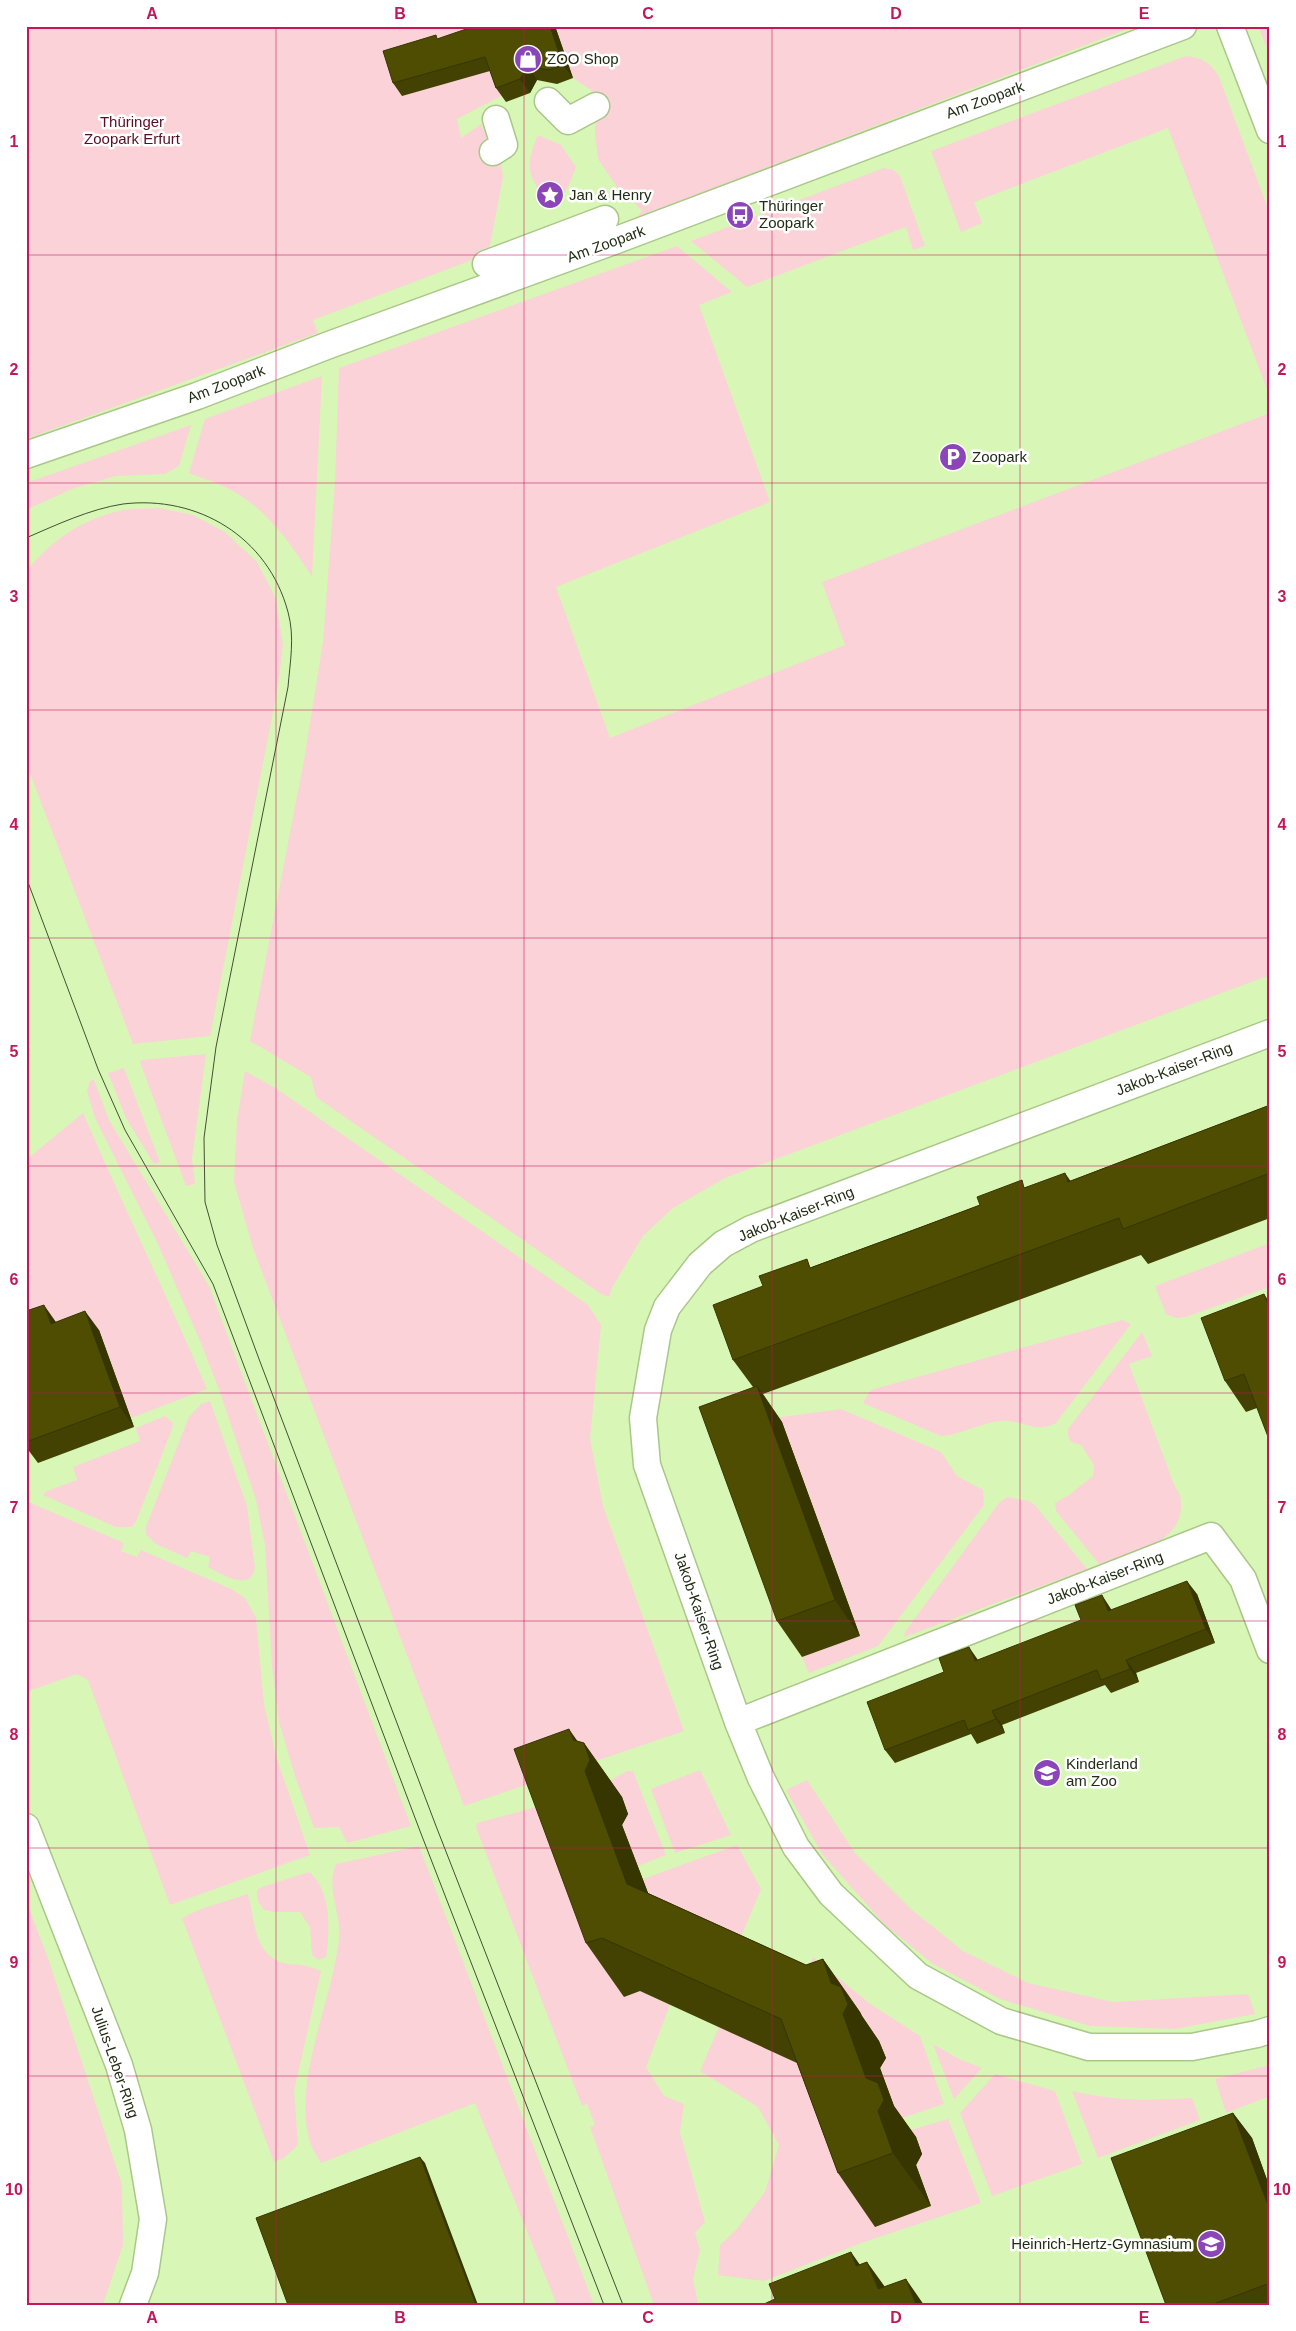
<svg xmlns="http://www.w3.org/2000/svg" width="1296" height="2331" font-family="Helvetica,sans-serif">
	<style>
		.green { fill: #fad2d7 }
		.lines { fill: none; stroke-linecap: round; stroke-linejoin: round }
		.street-casing { stroke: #a9c788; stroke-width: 29 }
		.street { stroke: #fff; stroke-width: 26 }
		.tram { stroke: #415131; stroke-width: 1 }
		.wall { fill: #434202 }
		.shaded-wall { fill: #373601 }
		.building { fill: #4e4d02; stroke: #373601 }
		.grid { fill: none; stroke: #c2185b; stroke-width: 1; stroke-opacity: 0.55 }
		.labels { text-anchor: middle; stroke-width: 5; stroke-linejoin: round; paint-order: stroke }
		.poi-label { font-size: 15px; fill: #212d14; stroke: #fff; text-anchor: start }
		.street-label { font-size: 15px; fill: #212d14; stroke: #fff }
		.park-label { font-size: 15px; fill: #580e24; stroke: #fff }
		.neatline { fill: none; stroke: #c2185b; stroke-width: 2 }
		.grid-label { font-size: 16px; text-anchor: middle; font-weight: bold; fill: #c2185b }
	</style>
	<rect width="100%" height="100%" fill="#d8f7b6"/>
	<!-- green -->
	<path class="green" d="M 26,26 L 523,26 L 503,95 L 457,119 L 461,138 L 481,124 L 493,152 L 501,163 L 503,177 L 489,251 L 480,257 L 313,320 L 318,333 L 26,439 Z
		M 555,26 L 1135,26 L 638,217 L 642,210 L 617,187 L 598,159 L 595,134 L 596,106 L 591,90 L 573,78 Z
		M 1258,26 L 1270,26 L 1270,56 Z
		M 1186,56 C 1202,58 1211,62 1219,77 L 1270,214 L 1270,397 L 1168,128 L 974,202 L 982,223 L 961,232 L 931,151 Z
		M 538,135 L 561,145 L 576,167 L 569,185 L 560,199 L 549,200 C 526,178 525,164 538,135 Z
		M 884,168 L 894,170 L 900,176 L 925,246 L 913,250 L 906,227 L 747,287 L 691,241 Z
		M 677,246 L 732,292 L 699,305 L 770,502 L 556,587 L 610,738 L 845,645 L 822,582 L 1270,413 L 1270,975 L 725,1178 L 673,1208 L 643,1236 L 613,1286 L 609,1297 L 601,1294 L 316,1097 L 311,1077 L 250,1041 L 304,760 L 323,642 L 335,482 L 339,368 Z
		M 322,376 L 312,577 C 290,542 264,505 225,487 C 214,481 201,478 189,473 L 205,419 Z
		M 191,425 L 179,466 L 165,474 L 116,476 L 72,489 L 26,510 L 26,483 Z
		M 159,508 L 193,515 L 225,532 L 257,562 L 276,599 L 283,645 L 278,686 L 210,1036 L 133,1044 L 26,763 L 26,572 C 50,541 81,520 119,511 C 132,508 146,509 159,508 Z
		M 206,1054 L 192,1159 L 195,1184 L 186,1186 L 140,1062 L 142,1060 Z
		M 124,1068 L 160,1162 L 154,1164 L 126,1118 L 108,1073 Z
		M 245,1071 L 277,1089 L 588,1305 L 601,1325 L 590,1439 L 603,1506 L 684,1731 L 464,1806 L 253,1248 L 234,1182 L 237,1120 Z
		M 94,1080 L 109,1120 L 209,1286 L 411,1826 L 347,1843 L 339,1827 L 314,1828 L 295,1776 L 279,1722 L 272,1666 L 265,1545 L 256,1500 L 220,1392 L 201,1343 L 157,1242 L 95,1118 L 87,1091 L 90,1081 Z
		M 83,1113 C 123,1205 167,1296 207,1389 L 131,1418 L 99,1331 L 26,1337 L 26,1160 Z
		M 1270,1243 L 1270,1287 L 1186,1317 L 1176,1318 L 1166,1314 L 1155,1286 Z
		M 1122,1320 L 1131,1324 L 1056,1423 C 1036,1433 1027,1422 1006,1421 C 984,1420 963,1435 941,1436 L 863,1403 L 871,1390 Z
		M 1142,1332 L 1152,1356 L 1129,1364 L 1175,1487 C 1180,1493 1181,1497 1181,1505 C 1182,1545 1128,1553 1099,1564 L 1056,1511 L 1055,1503 L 1069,1495 L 1093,1476 L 1094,1465 L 1081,1445 L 1071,1442 L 1068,1435 L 1068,1429 Z
		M 210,1401 L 247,1506 L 255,1568 C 250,1593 222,1574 208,1567 L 210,1557 L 191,1551 L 187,1558 L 156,1544 L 146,1534 L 146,1527 L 189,1417 L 201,1404 Z
		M 841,1409 L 941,1452 L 957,1476 L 983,1490 L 984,1505 L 878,1646 L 809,1673 L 802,1657 L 860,1635 L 782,1422 L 745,1422 Z
		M 165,1416 L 173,1423 L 172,1429 L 137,1519 L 132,1527 L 116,1527 L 43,1495 L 47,1491 L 77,1480 L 73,1467 L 140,1441 L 136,1428 Z
		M 1007,1497 L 1029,1501 L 1035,1505 L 1087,1569 L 904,1637 L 905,1632 L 999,1503 Z
		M 26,1501 L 124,1543 L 121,1551 L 137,1557 L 141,1550 L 231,1589 L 245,1598 L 256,1618 L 264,1704 L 276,1756 L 310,1855 L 170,1905 L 88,1680 L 77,1674 L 26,1692 Z
		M 700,1770 L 731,1835 L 675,1853 L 651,1789 Z
		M 627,1771 L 633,1771 L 666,1855 L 638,1866 L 622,1825 L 628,1814 L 622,1797 L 610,1793 L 606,1783 Z
		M 807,1780 L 855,1853 L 912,1910 L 963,1951 L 1028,1983 L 1113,2002 L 1248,1994 L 1255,2014 L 1175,2029 L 1090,2026 L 1000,1999 L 933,1964 L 885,1925 L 822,1854 L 786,1790 Z
		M 552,1803 L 624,1997 L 640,1991 L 670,2005 L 646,2067 L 664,2096 L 684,2104 L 680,2132 L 705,2222 L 695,2233 L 700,2250 L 693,2279 L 698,2302 L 691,2305 L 654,2305 L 590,2127 L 595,2125 L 587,2104 L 582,2106 L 476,1827 L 477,1823 Z
		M 737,1845 L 761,1889 L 741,1937 L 665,1937 L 643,1879 Z
		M 419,1846 L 594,2305 L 557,2305 L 475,2103 L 321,2163 C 317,2156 312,2149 310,2142 C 292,2081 332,2002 339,1939 C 342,1914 325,1888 336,1864 Z
		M 309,1872 C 332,1891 330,1930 326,1957 L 318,1960 L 312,1955 L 310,1927 L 300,1912 L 274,1912 L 264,1910 L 258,1901 L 257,1890 L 262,1887 Z
		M 248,1894 C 255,1920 253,1953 283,1963 C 289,1965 296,1964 302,1965 C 309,1966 315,1969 321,1971 L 294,2091 L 298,2145 L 284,2158 L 274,2162 L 182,1918 L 201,1909 Z
		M 26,1900 L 48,1958 L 122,2185 L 123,2245 L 103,2305 L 26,2305 Z
		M 813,1957 L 869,2003 L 920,2036 L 944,2104 L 899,2119 L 880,2068 L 799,1998 Z
		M 719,2027 L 819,2072 L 931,2206 L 916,2165 L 922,2154 L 904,2132 L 948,2119 L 981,2203 L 864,2242 L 764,2281 L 718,2275 L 720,2245 L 736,2230 L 765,2192 L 779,2145 L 758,2107 L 700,2071 Z
		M 933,2044 L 959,2059 L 982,2068 L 954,2099 Z
		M 1270,2065 L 1270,2096 L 1226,2113 L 1215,2079 Z
		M 995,2074 L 1055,2091 L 1082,2164 L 992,2196 L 960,2113 Z
		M 1072,2091 C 1115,2101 1148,2101 1192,2098 L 1200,2120 L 1098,2158 Z"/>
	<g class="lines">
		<!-- street casing -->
		<g class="street-casing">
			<path id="street" d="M 1230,26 L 1270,130
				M 548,101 L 568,121 L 596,106
				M 493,152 L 504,145 L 496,119
				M 486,264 L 605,219
				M 26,455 L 197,396 L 329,345 L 614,241 L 1183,26
				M 1270,1033 L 751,1229 L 723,1244 L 700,1264 L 667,1307 L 658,1330 L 643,1418 L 647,1465 L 738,1722 L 761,1778 L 796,1847 L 831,1894 L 918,1976 L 1001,2021 L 1089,2047 L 1192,2047 L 1257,2034 L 1270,2030
				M 738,1722 L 1211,1536 L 1243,1579 L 1270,1650
				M 26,1827 L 119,2065 L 138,2130 L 153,2219 L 145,2273 L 133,2305"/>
		</g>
		<!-- street -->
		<use href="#street" class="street"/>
		<!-- tram -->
		<path class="tram" d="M 26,538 C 56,525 90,509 123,504 C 198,495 268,537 288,612 C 295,637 290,662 288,687 L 216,1047 L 204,1138 L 205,1202 L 217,1245 L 259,1359 L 436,1826 L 623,2305
			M 26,877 L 98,1069 L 125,1130 L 213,1284 L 420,1831 L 604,2305"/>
	</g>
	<!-- wall -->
	<path class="wall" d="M 555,26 L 573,78 L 557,84 L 537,80 L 530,93 L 506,102 L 496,88 L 490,71 L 402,96 L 393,83 L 439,39 Z
		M 1270,1105 L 1270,1218 L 1148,1264 L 1141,1255 L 763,1394 L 782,1422 L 860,1636 L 802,1657 L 777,1621 L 753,1387 L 733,1360 L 763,1286 L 812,1267 L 980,1205 L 1026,1187 L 1070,1181 Z
		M 1264,1294 L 1257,1408 L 1246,1412 L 1225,1381 Z
		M 26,1311 L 56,1322 L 99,1330 L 134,1427 L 38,1463 L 26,1447 Z
		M 1197,1594 L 1215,1643 L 1136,1673 L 1139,1682 L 1111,1693 L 1105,1685 L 1002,1725 L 1005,1733 L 977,1744 L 971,1734 L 895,1763 L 885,1750 L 1112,1610 Z
		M 577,1741 L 584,1743 L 622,1797 L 628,1814 L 622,1825 L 648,1893 L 806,1965 L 823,1959 L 860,2012 L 862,2016 L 879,2041 L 886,2058 L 880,2068 L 894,2106 L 916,2137 L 922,2154 L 916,2165 L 931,2206 L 875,2227 L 838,2173 L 797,2063 L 640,1991 L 624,1997 L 586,1943 Z
		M 1233,2113 L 1252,2138 L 1270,2188 L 1270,2305 L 1166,2305 Z"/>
	<!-- shaded-wall -->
	<path class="shaded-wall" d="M 550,26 L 555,26 L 573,78 L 563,65 Z
		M 528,66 L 537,80 L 530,93 L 520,79 Z
		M 1065,1173 L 1090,1209 L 1068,1182 Z
		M 1264,1294 L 1270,1303 L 1270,1309 Z
		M 44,1305 L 58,1325 L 51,1324 Z
		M 85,1311 L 99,1330 L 134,1427 L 120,1407 Z
		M 757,1386 L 782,1422 L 860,1636 L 835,1600 Z
		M 1187,1581 L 1197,1594 L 1215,1643 L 1206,1629 Z
		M 1102,1595 L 1111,1609 L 1117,1625 L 1108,1611 Z
		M 969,1647 L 978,1660 L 975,1661 Z
		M 1126,1660 L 1136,1673 L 1139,1682 L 1130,1669 Z
		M 992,1711 L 1002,1725 L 1005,1733 L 996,1719 Z
		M 569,1729 L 590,1759 L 584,1743 L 622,1797 L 628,1814 L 622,1825 L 665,1937 L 627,1884 Z
		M 823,1959 L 860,2012 L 862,2016 L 879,2041 L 886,2058 L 880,2068 L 894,2106 L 916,2137 L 922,2154 L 916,2165 L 931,2206 L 893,2153 Z
		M 1233,2113 L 1252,2138 L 1270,2188 L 1270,2210 Z
		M 420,2157 L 425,2163 L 478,2305 L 476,2305 Z
		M 851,2252 L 888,2305 L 856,2266 Z
		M 867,2262 L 898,2305 L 878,2289 Z
		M 906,2279 L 924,2305 L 916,2305 Z"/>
	<!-- building -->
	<path class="building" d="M 475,26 L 550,26 L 563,65 L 548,70 L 528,66 L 520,79 L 496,88 L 485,57 L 393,83 L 383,51 L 436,35 L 437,39 Z
		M 1270,1105 L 1270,1173 L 1123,1229 L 1119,1218 L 733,1360 L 713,1305 L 763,1286 L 759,1276 L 807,1259 L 810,1268 L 919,1228 L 980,1205 L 977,1197 L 1022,1180 L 1024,1188 L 1065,1173 L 1068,1182 Z
		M 1264,1294 L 1270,1309 L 1270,1442 L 1244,1374 L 1225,1381 L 1201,1318 Z
		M 44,1305 L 51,1324 L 85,1311 L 120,1407 L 26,1442 L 26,1311 Z
		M 757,1386 L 835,1600 L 777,1621 L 699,1407 Z
		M 1187,1581 L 1206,1629 L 1126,1660 L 1130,1669 L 1101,1680 L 1097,1670 L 992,1711 L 996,1719 L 968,1730 L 964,1720 L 885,1750 L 867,1702 L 944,1672 L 939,1658 L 969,1647 L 975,1661 L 1081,1620 L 1075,1605 L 1102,1595 L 1108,1611 Z
		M 569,1729 L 573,1740 L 584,1743 L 590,1760 L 585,1771 L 627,1884 L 806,1965 L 823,1959 L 831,1983 L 841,1987 L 848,2004 L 843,2014 L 866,2078 L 878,2083 L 884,2100 L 878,2111 L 893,2153 L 838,2173 L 781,2019 L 602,1938 L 586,1943 L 514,1749 Z
		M 1233,2113 L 1270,2210 L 1270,2283 L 1211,2305 L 1166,2305 L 1111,2158 Z
		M 420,2157 L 476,2305 L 288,2305 L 256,2218 Z
		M 851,2252 L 856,2266 L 867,2262 L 878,2289 L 906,2279 L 916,2305 L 764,2305 L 764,2304 L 775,2299 L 769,2284 Z"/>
	<!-- grid -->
	<path class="grid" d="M 276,26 L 276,2305M 524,26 L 524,2305M 772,26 L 772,2305M 1020,26 L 1020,2305M 26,255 L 1270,255M 26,483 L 1270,483M 26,710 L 1270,710M 26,938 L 1270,938M 26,1166 L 1270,1166M 26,1393 L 1270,1393M 26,1621 L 1270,1621M 26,1848 L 1270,1848M 26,2076 L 1270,2076"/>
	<!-- icons -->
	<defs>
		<g id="shop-disc" transform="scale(1.4375)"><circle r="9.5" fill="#8b45b9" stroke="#fff"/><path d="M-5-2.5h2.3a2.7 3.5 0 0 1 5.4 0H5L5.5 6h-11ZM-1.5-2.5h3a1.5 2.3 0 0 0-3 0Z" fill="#fff"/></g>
		<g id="sight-disc" transform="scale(1.4375)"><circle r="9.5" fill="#8b45b9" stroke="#fff"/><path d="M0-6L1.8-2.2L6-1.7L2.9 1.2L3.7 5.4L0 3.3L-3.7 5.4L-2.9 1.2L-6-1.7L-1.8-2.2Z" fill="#fff"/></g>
		<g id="bus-disc" transform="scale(1.4375)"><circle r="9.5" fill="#8b45b9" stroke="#fff"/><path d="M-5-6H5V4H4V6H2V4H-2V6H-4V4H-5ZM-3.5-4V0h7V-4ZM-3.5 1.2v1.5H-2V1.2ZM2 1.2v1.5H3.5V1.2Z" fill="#fff"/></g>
		<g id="parking-disc" transform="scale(1.4375)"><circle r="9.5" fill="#8b45b9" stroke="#fff"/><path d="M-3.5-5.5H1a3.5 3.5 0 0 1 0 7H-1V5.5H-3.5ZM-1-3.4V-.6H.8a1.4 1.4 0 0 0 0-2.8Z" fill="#fff"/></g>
		<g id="school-disc" transform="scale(1.4375)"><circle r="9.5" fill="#8b45b9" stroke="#fff"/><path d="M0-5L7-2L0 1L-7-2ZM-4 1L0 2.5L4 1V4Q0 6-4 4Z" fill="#fff"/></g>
	</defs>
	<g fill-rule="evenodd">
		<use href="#shop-disc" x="528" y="59"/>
		<use href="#sight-disc" x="550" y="195"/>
		<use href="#bus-disc" x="740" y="215"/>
		<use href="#parking-disc" x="953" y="457"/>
		<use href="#school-disc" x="1047" y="1773"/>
		<use href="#school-disc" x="1211" y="2244"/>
	</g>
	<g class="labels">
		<!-- poi labels -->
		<g class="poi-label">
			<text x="547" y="64">ZOO Shop</text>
			<text x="569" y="200">Jan &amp; Henry</text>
			<text x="759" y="211">Thüringer<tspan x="759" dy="17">Zoopark</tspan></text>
			<text x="972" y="462">Zoopark</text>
			<text x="1066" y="1769">Kinderland<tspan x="1066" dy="17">am Zoo</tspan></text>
			<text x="1192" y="2249" text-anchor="end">Heinrich-Hertz-Gymnasium</text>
		</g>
		<!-- street labels -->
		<g class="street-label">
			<text transform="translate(985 100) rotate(-20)" y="5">Am Zoopark</text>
			<text transform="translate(606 244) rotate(-20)" y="5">Am Zoopark</text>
			<text transform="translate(226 384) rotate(-21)" y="5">Am Zoopark</text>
			<text transform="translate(1174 1069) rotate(-21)" y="5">Jakob-Kaiser-Ring</text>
			<text transform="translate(796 1214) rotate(-22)" y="5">Jakob-Kaiser-Ring</text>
			<text transform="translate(1105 1578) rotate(-21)" y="5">Jakob-Kaiser-Ring</text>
			<text transform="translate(699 1611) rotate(71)" y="5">Jakob-Kaiser-Ring</text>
			<text transform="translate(115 2062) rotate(71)" y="5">Julius-Leber-Ring</text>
		</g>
		<!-- park labels -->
		<g class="park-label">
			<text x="132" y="127">Thüringer<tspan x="132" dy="17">Zoopark Erfurt</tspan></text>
		</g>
	</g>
	<!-- border -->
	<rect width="1296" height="2331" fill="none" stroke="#ffffff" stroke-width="55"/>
	<rect x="28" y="28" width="1240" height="2276" class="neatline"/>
	<g class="grid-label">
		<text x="152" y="19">A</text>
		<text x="400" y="19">B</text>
		<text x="648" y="19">C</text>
		<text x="896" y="19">D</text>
		<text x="1144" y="19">E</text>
		<text x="14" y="147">1</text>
		<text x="1282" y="147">1</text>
		<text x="14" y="375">2</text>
		<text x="1282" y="375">2</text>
		<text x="14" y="602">3</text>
		<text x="1282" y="602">3</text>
		<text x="14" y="830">4</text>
		<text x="1282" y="830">4</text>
		<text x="14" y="1057">5</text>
		<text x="1282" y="1057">5</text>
		<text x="14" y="1285">6</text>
		<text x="1282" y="1285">6</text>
		<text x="14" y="1513">7</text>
		<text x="1282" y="1513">7</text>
		<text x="14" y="1740">8</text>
		<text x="1282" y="1740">8</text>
		<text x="14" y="1968">9</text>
		<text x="1282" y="1968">9</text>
		<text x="14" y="2195">10</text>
		<text x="1282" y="2195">10</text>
		<text x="152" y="2323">A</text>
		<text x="400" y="2323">B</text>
		<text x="648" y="2323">C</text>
		<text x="896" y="2323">D</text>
		<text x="1144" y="2323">E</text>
	</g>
</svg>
